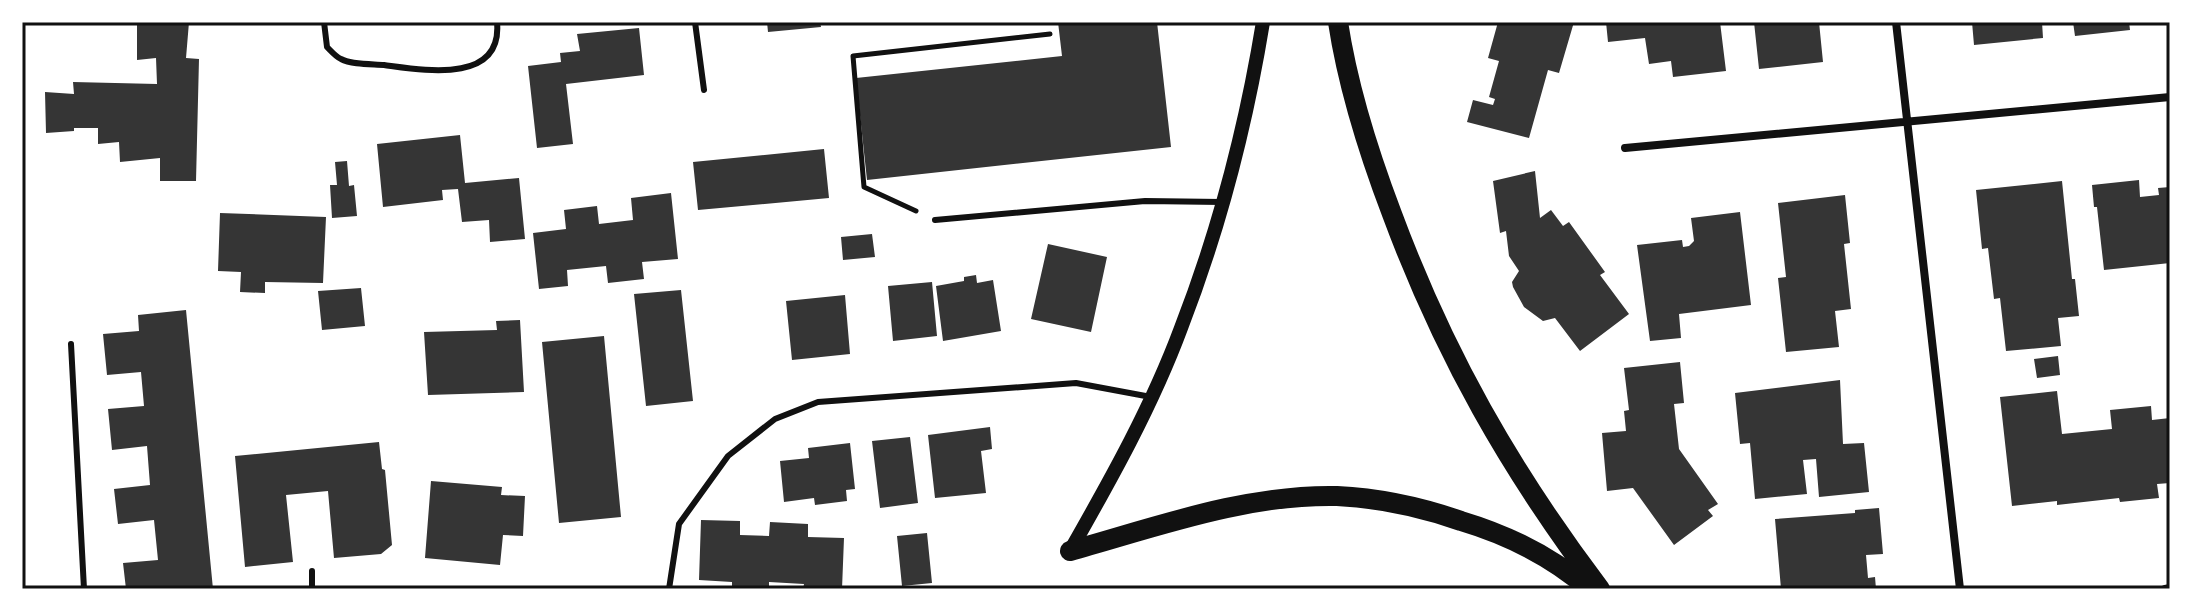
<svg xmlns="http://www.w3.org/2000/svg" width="2192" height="611" font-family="Arial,sans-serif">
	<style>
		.building { fill: #353535 }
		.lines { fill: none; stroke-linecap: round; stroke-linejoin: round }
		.path { stroke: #111; stroke-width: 5 }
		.service { stroke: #111; stroke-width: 6 }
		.minor { stroke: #111; stroke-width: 8 }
		.tertiary { stroke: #111; stroke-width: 14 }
		.primary { stroke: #111; stroke-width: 20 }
		.neatline { fill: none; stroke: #111; stroke-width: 3 }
	</style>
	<rect width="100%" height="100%" fill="#fff"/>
	<!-- building -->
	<path class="building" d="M 137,22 L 189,22 L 186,58 L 199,59 L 196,181 L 160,181 L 160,158 L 120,162 L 119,142 L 98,144 L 98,128 L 74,128 L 74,131 L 46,133 L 45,92 L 74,94 L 73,82 L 157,84 L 156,58 L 137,60 Z
		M 767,22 L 820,22 L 821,27 L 768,32 Z
		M 1058,22 L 1157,22 L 1171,147 L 867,180 L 856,78 L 1062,56 Z
		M 1498,22 L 1574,22 L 1559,73 L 1548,70 L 1529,138 L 1467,122 L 1473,100 L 1493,105 L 1495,99 L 1489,97 L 1499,61 L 1488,58 Z
		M 1606,22 L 1720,22 L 1726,71 L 1673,77 L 1671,61 L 1649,64 L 1645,38 L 1608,42 Z
		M 1754,22 L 1819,22 L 1823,62 L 1759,69 Z
		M 1972,22 L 2042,22 L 2043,38 L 1974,45 Z
		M 2073,22 L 2129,22 L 2130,30 L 2075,36 Z
		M 639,28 L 644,75 L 566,84 L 573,144 L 537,148 L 528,66 L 561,62 L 560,53 L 580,51 L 577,34 Z
		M 460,135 L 465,183 L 519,178 L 525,239 L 490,242 L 489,220 L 462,222 L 458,189 L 442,190 L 443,200 L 383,207 L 377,144 Z
		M 824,149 L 829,198 L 698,210 L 693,162 Z
		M 347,161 L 349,186 L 354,185 L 357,216 L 332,218 L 330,185 L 337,185 L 335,162 Z
		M 1535,171 L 1540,218 L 1551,210 L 1563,226 L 1569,222 L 1605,272 L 1600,275 L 1629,314 L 1580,351 L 1555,318 L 1543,321 L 1524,307 L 1513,287 L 1512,282 L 1519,271 L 1509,256 L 1506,231 L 1500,233 L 1493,181 Z
		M 2139,180 L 2140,197 L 2159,195 L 2158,188 L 2170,187 L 2170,263 L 2104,270 L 2097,207 L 2094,207 L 2092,185 Z
		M 2062,181 L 2072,279 L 2075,279 L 2079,316 L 2058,318 L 2061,346 L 2006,351 L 2000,298 L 1994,299 L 1988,248 L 1982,249 L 1976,190 Z
		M 671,193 L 678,259 L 642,262 L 644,279 L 608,283 L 606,266 L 567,270 L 568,286 L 539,289 L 533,233 L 566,229 L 564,210 L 597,206 L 599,224 L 633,220 L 631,198 Z
		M 1845,195 L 1850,243 L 1844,244 L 1851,309 L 1835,311 L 1839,347 L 1786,352 L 1778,278 L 1786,277 L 1778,203 Z
		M 1740,212 L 1751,305 L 1679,314 L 1681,338 L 1650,341 L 1637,245 L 1682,240 L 1683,247 L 1689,246 L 1694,241 L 1691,218 Z
		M 220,213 L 326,217 L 323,283 L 265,282 L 265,293 L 240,292 L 241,272 L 218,271 Z
		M 872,234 L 875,257 L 843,260 L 841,237 Z
		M 1048,244 L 1107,257 L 1091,332 L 1031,319 Z
		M 976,275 L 977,283 L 993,280 L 1001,331 L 943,341 L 936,286 L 964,281 L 964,277 Z
		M 932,282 L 937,336 L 893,341 L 888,286 Z
		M 361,288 L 365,326 L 322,330 L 318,291 Z
		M 681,290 L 693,401 L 646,406 L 634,294 Z
		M 845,295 L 850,354 L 792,360 L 786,301 Z
		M 186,310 L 213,589 L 126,589 L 123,563 L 158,560 L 154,520 L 118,524 L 114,489 L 150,485 L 147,446 L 112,450 L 108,409 L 144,406 L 141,372 L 107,375 L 103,334 L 139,331 L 138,315 Z
		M 520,320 L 524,392 L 428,395 L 424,332 L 497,330 L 496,321 Z
		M 604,336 L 621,517 L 559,523 L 542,342 Z
		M 2058,356 L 2060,375 L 2037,378 L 2034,359 Z
		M 1680,362 L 1684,403 L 1674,404 L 1679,449 L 1718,504 L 1708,510 L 1713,516 L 1674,545 L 1633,488 L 1607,491 L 1602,433 L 1626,431 L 1624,411 L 1629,410 L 1624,368 Z
		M 1840,380 L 1843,444 L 1864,443 L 1869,492 L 1819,497 L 1816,459 L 1803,460 L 1807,494 L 1755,499 L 1750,443 L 1740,444 L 1735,393 Z
		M 2057,391 L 2062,434 L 2112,429 L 2110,410 L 2151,406 L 2152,420 L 2170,418 L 2170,483 L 2157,484 L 2159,498 L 2120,502 L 2119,498 L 2057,505 L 2057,501 L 2012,506 L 2000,397 Z
		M 990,427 L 992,449 L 981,451 L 986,493 L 935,498 L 928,435 Z
		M 910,437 L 918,503 L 880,508 L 872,441 Z
		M 379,442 L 382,469 L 385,470 L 392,545 L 381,554 L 334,558 L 328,491 L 286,495 L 293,562 L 245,567 L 235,456 Z
		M 850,443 L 855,489 L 846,490 L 847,501 L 815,505 L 814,498 L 784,502 L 780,461 L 809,458 L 808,448 Z
		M 431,481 L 502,487 L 501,495 L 525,496 L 523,536 L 503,535 L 500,565 L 425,558 Z
		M 1879,508 L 1883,554 L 1866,555 L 1868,578 L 1875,577 L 1876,589 L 1781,589 L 1775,519 L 1855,513 L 1855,510 Z
		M 701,520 L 740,521 L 740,535 L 769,536 L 770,522 L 808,524 L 808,537 L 844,538 L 842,589 L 803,589 L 804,584 L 769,582 L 769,589 L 732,589 L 732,582 L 699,580 Z
		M 927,533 L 932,583 L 902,586 L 897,536 Z"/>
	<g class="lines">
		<!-- path -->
		<path class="path" d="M 916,211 L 864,187 L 853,56 L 1050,34"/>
		<!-- service -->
		<path class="service" d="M 324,22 L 327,47 C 331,51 336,57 341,59 C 352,65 372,64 384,65 C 422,70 503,85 497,22
			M 695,22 L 704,90
			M 935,220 L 1145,201 L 1222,202
			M 71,344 L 84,589
			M 312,589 L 312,571
			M 669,589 L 679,524 L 728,456 L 775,419 L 818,402 L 1076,383 L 1151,397"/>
		<!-- minor -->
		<path class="minor" d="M 1896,22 L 1960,589
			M 1625,148 L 2170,97
			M 2165,589 L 2170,588"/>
		<!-- tertiary -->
		<path class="tertiary" d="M 1070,551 C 1111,479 1152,406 1181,328 C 1219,230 1246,126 1263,22"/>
		<!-- primary -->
		<path class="primary" d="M 1338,22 C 1348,88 1368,151 1392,214 C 1444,354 1510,470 1600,589
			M 1070,551 C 1156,527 1246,494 1337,496 C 1379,498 1421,507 1461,521 C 1508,535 1552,557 1589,589"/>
	</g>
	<!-- border -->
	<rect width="2192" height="611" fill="none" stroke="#ffffff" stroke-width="48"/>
	<rect x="24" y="24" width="2144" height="563" class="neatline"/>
</svg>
